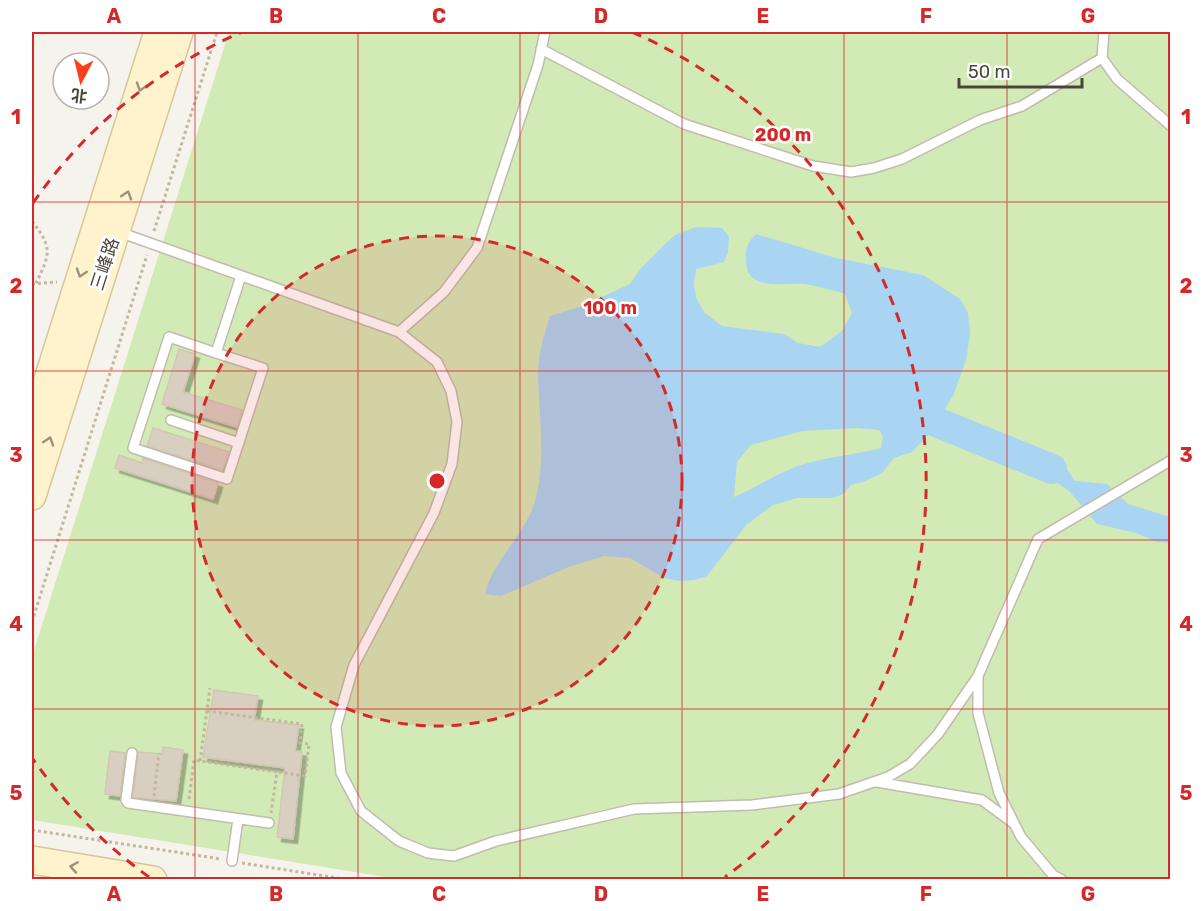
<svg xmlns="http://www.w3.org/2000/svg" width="1202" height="911" font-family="Rubik,'Noto Sans SC',sans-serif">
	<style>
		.green { fill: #d2eab5 }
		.water { fill: #a9d4f2; fill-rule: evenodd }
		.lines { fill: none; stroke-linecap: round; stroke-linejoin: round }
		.river { stroke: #a9d4f2; stroke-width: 30 }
		.building { fill: #d8cfc1; stroke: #d3c7b4; stroke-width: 1.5; filter: url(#shadow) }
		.lane-casing { stroke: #c2bbae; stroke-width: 12 }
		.secondary-casing { stroke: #d6c79b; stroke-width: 30 }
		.path { stroke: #c4b79f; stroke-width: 3; stroke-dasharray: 3 3; stroke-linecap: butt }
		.lane { stroke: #fff; stroke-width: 9 }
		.secondary { stroke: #fff3cd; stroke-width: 27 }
		.oneway { stroke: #9c937c }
		.grid { fill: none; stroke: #d62828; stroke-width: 1.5; stroke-opacity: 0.55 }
		.ring { fill: none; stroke: #d62828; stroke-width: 3; stroke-dasharray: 10 8 }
		.labels { text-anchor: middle; stroke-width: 5; stroke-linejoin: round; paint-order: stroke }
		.street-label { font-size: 18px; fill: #4b4439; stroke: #fff }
		.centre { fill: #d62828; stroke: #fff; stroke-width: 3 }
		.ring-label { font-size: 18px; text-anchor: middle; font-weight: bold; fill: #d62828; stroke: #fff; stroke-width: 5; stroke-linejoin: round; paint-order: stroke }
		.neatline { fill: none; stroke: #d62828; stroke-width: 2 }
		.grid-label { font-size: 20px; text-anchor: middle; font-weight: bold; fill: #d62828 }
	</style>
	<defs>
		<filter id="shadow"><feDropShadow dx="4.5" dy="4.5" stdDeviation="0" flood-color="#0004"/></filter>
	</defs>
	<rect width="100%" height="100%" fill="#f6f3ec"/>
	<!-- green -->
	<path class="green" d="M 229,32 L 1170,32 L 1170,879 L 398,879 L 32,820 L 32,657 Z"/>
	<!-- water -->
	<path class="water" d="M 696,227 L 722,228 L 729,237 L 728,252 L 724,262 L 696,269 L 694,283 L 696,298 L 705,313 L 722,326 L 784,334 L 798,343 L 820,347 L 842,331 L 852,313 L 845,294 C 832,290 818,286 804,284 C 784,282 744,293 746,258 C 746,247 748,242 756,234 L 836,258 L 923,275 L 960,299 L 968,313 L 970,334 L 966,360 L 953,396 L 927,436 L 912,452 L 894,458 L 882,473 L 863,482 L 851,485 L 843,494 L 833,498 L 797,498 L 773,505 L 746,525 L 707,576 L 695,580 L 680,581 L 664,578 L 630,558 L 604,556 L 569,567 L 501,596 L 485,594 C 492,561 527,533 536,498 C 546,456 539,417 538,375 C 538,355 544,335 550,316 L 580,307 L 630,284 L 642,267 L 664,245 L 675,235 ZM 857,428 L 879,430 L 883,436 L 881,448 C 853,455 825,457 798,466 C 775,474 756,488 734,497 L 737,462 L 751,445 L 802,431 Z
		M 1054,463 L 1065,466 L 1075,481 L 1107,484 L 1128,504 L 1170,517 L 1170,543 L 1157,542 L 1136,533 L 1097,524 L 1070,492 L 1050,477 Z"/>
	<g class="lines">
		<!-- river -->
		<path class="river" d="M 936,422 L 1052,469"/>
	</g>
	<!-- building -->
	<path class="building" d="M 179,349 L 195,354 L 183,392 L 242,410 L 237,427 L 162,404 Z
		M 153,428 L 229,452 L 222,470 L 147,446 Z
		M 119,455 L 142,463 L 143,458 L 218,483 L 213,499 L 115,468 Z
		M 214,690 L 258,696 L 254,720 L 299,725 L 295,751 L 302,752 L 293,839 L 277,837 L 285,768 L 203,757 Z
		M 163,747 L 183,750 L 176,801 L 133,797 L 138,752 L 162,754 Z
		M 110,751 L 125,753 L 120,796 L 105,794 Z"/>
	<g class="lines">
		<!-- lane casing -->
		<g class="lane-casing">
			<path id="lane" d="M 1104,32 L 1102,58 L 1117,79 L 1170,125
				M 541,49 L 684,124 L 813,166 L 851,172 L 874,168 L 902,159 L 980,120 L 1022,106 L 1102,58
				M 119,232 L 399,332 L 437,362 L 451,391 L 457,422 L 452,464 L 434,513 L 354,665 L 336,727 L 341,773 L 361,811 L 399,841 L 428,853 L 454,856 L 496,841 L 634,809 L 752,805 L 839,794 L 888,777 L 910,764 L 938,734 L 978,676
				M 399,332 L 444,292 L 477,248 L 538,65 L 545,32
				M 216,353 L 263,368 L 227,479 L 133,448 L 169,337 L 216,353 L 241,276
				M 171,420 L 239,443
				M 132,753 L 126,800 L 128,803 L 269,823
				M 877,782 L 982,800 L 1013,823
				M 232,861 L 238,819
				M 1062,880 L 1053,875 L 1021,837 L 999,793 L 978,713 L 978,676 L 1038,539 L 1170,461"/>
		</g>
		<!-- secondary casing -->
		<g class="secondary-casing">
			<path id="secondary" d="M 32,430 L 158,32
				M 32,496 L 179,32
				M 32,860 L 153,880"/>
		</g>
		<!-- path -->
		<path class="path" d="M 32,221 C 52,247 51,253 36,283
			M 154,231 L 217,32
			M 32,284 L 57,282
			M 32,622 L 147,255
			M 207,711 L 302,724 L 300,743 L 309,744 L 305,776 L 277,772
			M 200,761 L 210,688
			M 154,796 L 159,753
			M 189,799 L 194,760 L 277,772 L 271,813
			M 32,830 L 221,859
			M 242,863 L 350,880"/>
		<!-- lane -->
		<use href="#lane" class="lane"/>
		<!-- secondary -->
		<use href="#secondary" class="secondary"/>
	</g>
	<!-- one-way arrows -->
	<defs><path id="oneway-chevron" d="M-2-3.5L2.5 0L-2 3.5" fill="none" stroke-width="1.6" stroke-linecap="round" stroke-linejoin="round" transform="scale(1.5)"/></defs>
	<g class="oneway">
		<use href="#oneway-chevron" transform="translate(141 87) rotate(108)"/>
		<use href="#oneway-chevron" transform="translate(127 195) rotate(-72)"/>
		<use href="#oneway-chevron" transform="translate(81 273) rotate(108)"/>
		<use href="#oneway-chevron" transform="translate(49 441) rotate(-72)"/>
		<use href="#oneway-chevron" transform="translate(74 867) rotate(-171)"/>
	</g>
	<!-- grid -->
	<path class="grid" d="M 195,32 L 195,880M 358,32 L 358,880M 520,32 L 520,880M 682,32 L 682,880M 844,32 L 844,880M 1007,32 L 1007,880M 32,202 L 1170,202M 32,371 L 1170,371M 32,540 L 1170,540M 32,709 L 1170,709"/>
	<!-- distance rings -->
	<circle cx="437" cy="481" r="245" fill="#d62828" fill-opacity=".12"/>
	<g class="ring">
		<circle cx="437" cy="481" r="245"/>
		<path d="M149 877A490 490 0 0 1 33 759M33 203A490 490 0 0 1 242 32M632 32A490 490 0 0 1 725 877"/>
	</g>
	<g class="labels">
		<!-- street labels -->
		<g class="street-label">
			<text transform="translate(105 264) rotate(-72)" y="6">三峰路</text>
		</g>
	</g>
	<circle cx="437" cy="481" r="9" class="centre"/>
	<g class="ring-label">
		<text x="783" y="141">200 m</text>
		<text x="610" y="314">100 m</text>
	</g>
	<!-- border -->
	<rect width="1202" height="911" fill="none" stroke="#ffffff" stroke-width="66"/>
	<!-- north arrow -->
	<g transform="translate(81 81) rotate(187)"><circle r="28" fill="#ffffff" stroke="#b7b4b0" stroke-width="1.5"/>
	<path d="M0-4.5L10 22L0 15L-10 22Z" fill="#fc3f1d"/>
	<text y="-9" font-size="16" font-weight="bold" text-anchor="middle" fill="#4b4439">北</text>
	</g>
	<!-- scale -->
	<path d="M959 78v9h123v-9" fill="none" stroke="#4b4439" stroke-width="3"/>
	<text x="968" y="78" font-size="18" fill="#4b4439" stroke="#ffffff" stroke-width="4.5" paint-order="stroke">50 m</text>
	<rect x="33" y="33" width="1136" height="845" class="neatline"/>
	<g class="grid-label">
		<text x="114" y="23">A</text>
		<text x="276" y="23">B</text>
		<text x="439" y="23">C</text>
		<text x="601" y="23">D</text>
		<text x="763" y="23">E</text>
		<text x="926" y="23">F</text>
		<text x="1088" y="23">G</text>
		<text x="16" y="124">1</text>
		<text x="1186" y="124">1</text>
		<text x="16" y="293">2</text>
		<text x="1186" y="293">2</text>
		<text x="16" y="462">3</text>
		<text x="1186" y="462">3</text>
		<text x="16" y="631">4</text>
		<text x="1186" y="631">4</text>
		<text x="16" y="800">5</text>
		<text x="1186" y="800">5</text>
		<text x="114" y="901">A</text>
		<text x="276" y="901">B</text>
		<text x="439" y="901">C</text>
		<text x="601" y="901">D</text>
		<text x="763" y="901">E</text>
		<text x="926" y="901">F</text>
		<text x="1088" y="901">G</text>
	</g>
</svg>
